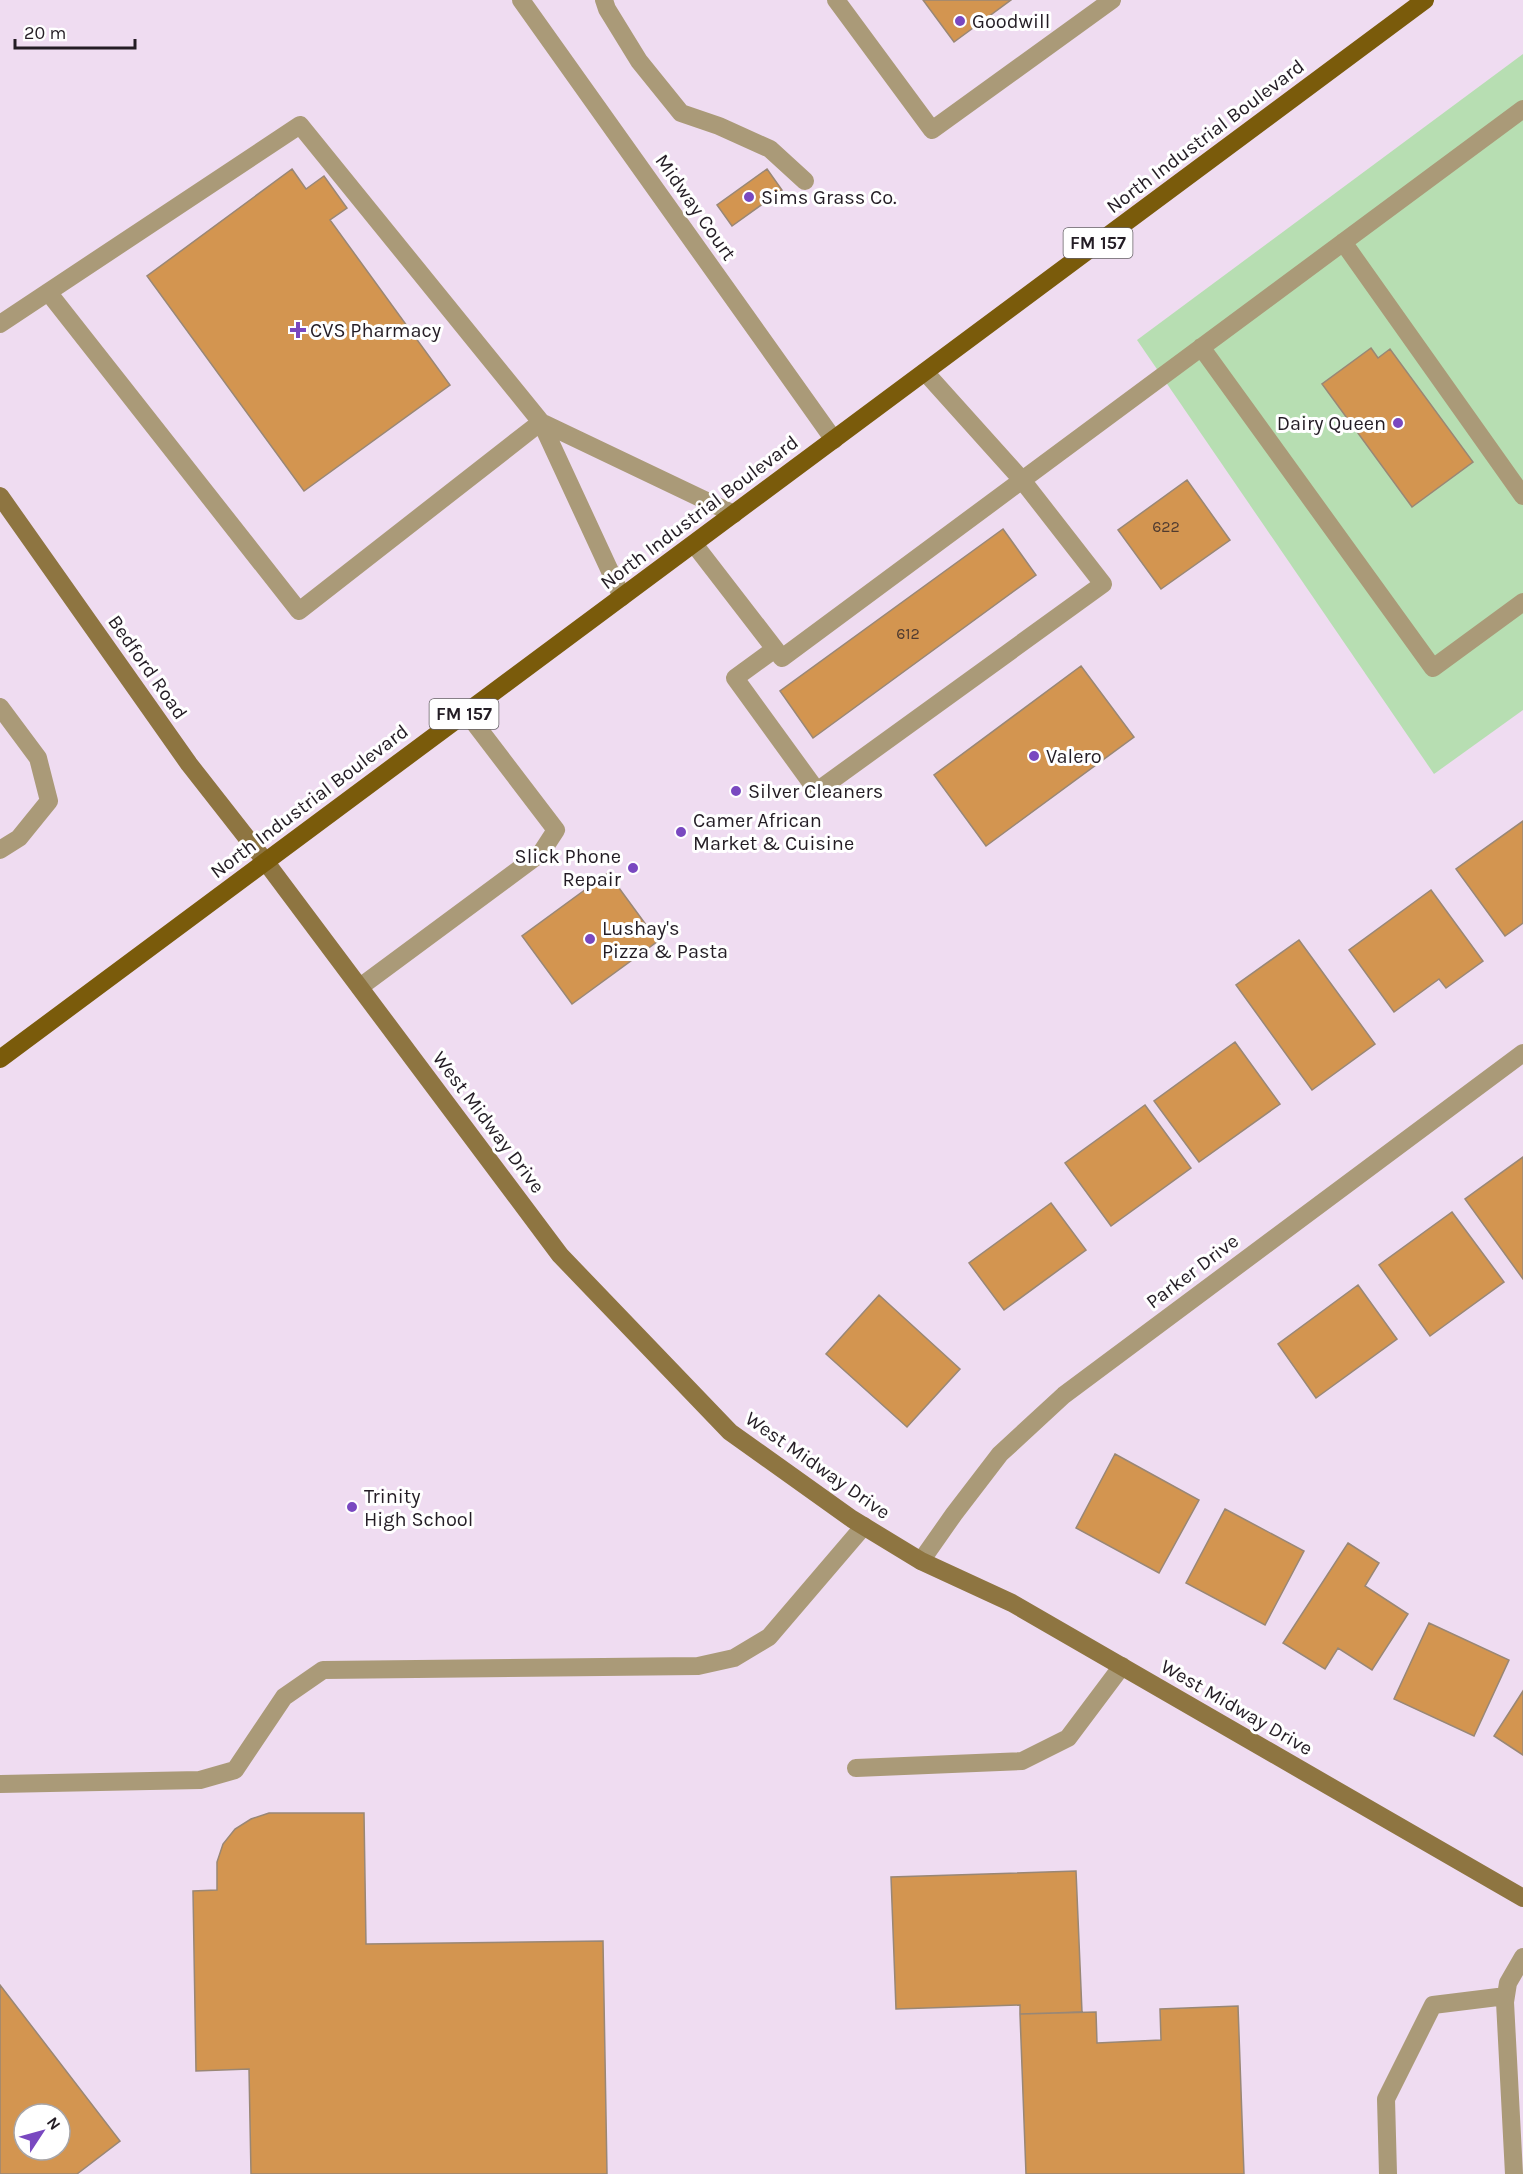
<svg xmlns="http://www.w3.org/2000/svg" width="1523" height="2174" font-family="Karla,sans-serif">
	<style>
		.green { fill: #b7deb2 }
		.building { fill: #d39550; stroke: #998775; stroke-width: 1.5; fill-rule: evenodd }
		.lines { fill: none; stroke-linecap: round; stroke-linejoin: round }
		.lane { stroke: #aa9a78; stroke-width: 18 }
		.street { stroke: #aa9a78; stroke-width: 18 }
		.secondary { stroke: #8e7541; stroke-width: 18 }
		.primary { stroke: #7a5b0b; stroke-width: 18 }
		.poi-dot { fill: #7948c0; stroke: #fff; stroke-width: 2 }
		.labels { text-anchor: middle; stroke-width: 6; stroke-linejoin: round; paint-order: stroke }
		.number-label { font-size: 16px; fill: #503b30 }
		.shield { fill: #fff; stroke: #666166; stroke-width: 1.5 }
		.shield-label { font-size: 18px; font-weight: bold; fill: #241d25 }
		.poi-label { font-size: 20px; fill: #241d25; stroke: #fff; text-anchor: start }
		.street-label { font-size: 20px; fill: #241d25; stroke: #fff }
	</style>
	<rect width="100%" height="100%" fill="#efdcf1"/>
	<!-- green -->
	<path class="green" d="M 1523,54 L 1523,710 L 1434,774 L 1137,340 Z"/>
	<!-- building -->
	<path class="building" d="M 923,0 L 1011,0 L 954,42 Z
		M 292,169 L 306,189 L 324,176 L 347,208 L 330,220 L 450,385 L 304,491 L 147,276 Z
		M 767,169 L 782,190 L 732,226 L 717,205 Z
		M 1371,348 L 1378,358 L 1390,349 L 1473,462 L 1412,507 L 1322,384 Z
		M 1187,480 L 1230,540 L 1161,589 L 1118,530 Z
		M 1003,529 L 1036,575 L 813,738 L 780,691 Z
		M 1081,666 L 1134,737 L 986,846 L 934,775 Z
		M 1523,821 L 1523,923 L 1505,936 L 1456,869 Z
		M 608,873 L 658,941 L 572,1004 L 522,936 Z
		M 1431,890 L 1483,961 L 1446,988 L 1439,979 L 1394,1012 L 1349,950 Z
		M 1299,940 L 1375,1044 L 1312,1090 L 1236,985 Z
		M 1235,1042 L 1280,1104 L 1199,1162 L 1154,1101 Z
		M 1145,1105 L 1191,1168 L 1111,1226 L 1065,1163 Z
		M 1523,1157 L 1523,1279 L 1465,1199 Z
		M 1051,1203 L 1086,1250 L 1004,1310 L 969,1263 Z
		M 1452,1212 L 1504,1282 L 1430,1336 L 1379,1265 Z
		M 1358,1285 L 1397,1339 L 1316,1398 L 1278,1344 Z
		M 879,1295 L 960,1369 L 907,1427 L 826,1354 Z
		M 1115,1454 L 1199,1500 L 1159,1573 L 1076,1528 Z
		M 1225,1509 L 1304,1551 L 1265,1625 L 1186,1583 Z
		M 1348,1543 L 1379,1563 L 1365,1586 L 1408,1614 L 1372,1670 L 1338,1648 L 1325,1669 L 1283,1643 Z
		M 1429,1623 L 1509,1660 L 1474,1736 L 1394,1699 Z
		M 1523,1691 L 1523,1755 L 1494,1736 Z
		M 269,1813 L 364,1813 L 366,1944 L 603,1941 L 607,2174 L 251,2174 L 249,2069 L 196,2071 L 193,1891 L 217,1890 L 217,1862 L 223,1844 L 235,1829 L 251,1819 Z
		M 1076,1871 L 1082,2012 L 1020,2014 L 1020,2005 L 896,2009 L 891,1877 Z
		M 0,1985 L 120,2141 L 77,2174 L 0,2174 ZM 24,2114 L 60,2114 L 60,2150 L 24,2150 Z
		M 1238,2006 L 1244,2174 L 1026,2174 L 1020,2014 L 1096,2012 L 1097,2043 L 1161,2040 L 1160,2009 Z"/>
	<g class="lines">
		<!-- lane -->
		<path class="lane" d="M 604,0 L 607,9 L 639,61 L 681,113 L 719,126 L 770,149 L 805,181
			M 836,0 L 932,130 L 1112,0
			M 1343,242 L 1523,496
			M 48,292 L 299,611 L 541,422
			M 0,324 L 300,125 L 541,422 L 622,597
			M 1201,347 L 1433,668 L 1523,602
			M 541,422 L 734,514
			M 694,544 L 782,658 L 1523,109
			M 775,649 L 735,678 L 817,791 L 1103,584 L 1022,480 L 925,372
			M 0,707 L 38,758 L 49,801 L 19,838 L 0,850
			M 360,987 L 541,853 L 556,830 L 466,712
			M 856,1768 L 1022,1761 L 1068,1738 L 1122,1666
			M 0,1784 L 200,1780 L 235,1770 L 284,1697 L 323,1670 L 698,1666 L 734,1658 L 769,1637 L 864,1526
			M 1388,2174 L 1386,2099 L 1433,2005 L 1506,1996
			M 1514,2174 L 1505,2002 L 1508,1983 L 1523,1957"/>
		<!-- street -->
		<path class="street" d="M 521,0 L 834,440
			M 921,1561 L 954,1514 L 1000,1454 L 1064,1395 L 1523,1053"/>
		<!-- secondary -->
		<path class="secondary" d="M 0,496 L 189,764 L 265,861 L 560,1255 L 730,1432 L 852,1519 L 921,1561 L 1012,1603 L 1523,1898"/>
		<!-- primary -->
		<path class="primary" d="M 0,1059 L 1425,0"/>
	</g>
	<!-- markers -->
	<g class="poi-dot">
		<circle cx="960" cy="21" r="6"/>
		<circle cx="749" cy="197" r="6"/>
		<path d="M295 321h6v6h6v6h-6v6h-6v-6h-6v-6h6z"/>
		<circle cx="1398" cy="423" r="6"/>
		<circle cx="1034" cy="756" r="6"/>
		<circle cx="736" cy="791" r="6"/>
		<circle cx="681" cy="832" r="6"/>
		<circle cx="633" cy="868" r="6"/>
		<circle cx="590" cy="939" r="6"/>
		<circle cx="352" cy="1507" r="6"/>
	</g>
	<g class="labels">
		<!-- number labels -->
		<g class="number-label">
			<text x="1166" y="532">622</text>
			<text x="908" y="639">612</text>
		</g>
		<!-- shield labels -->
		<g class="shield">
			<rect x="1063.5" y="228" width="69" height="30" rx="4.5"/>
			<rect x="429.5" y="699" width="69" height="30" rx="4.5"/>
		</g>
		<g class="shield-label">
			<text x="1098" y="249">FM 157</text>
			<text x="464" y="720">FM 157</text>
		</g>
		<!-- poi labels -->
		<g class="poi-label">
			<text x="972" y="28">Goodwill</text>
			<text x="761" y="204">Sims Grass Co.</text>
			<text x="310" y="337">CVS Pharmacy</text>
			<text x="1386" y="430" text-anchor="end">Dairy Queen</text>
			<text x="1046" y="763">Valero</text>
			<text x="748" y="798">Silver Cleaners</text>
			<text x="693" y="827">Camer African<tspan x="693" dy="23">Market &amp; Cuisine</tspan></text>
			<text x="621" y="863" text-anchor="end">Slick Phone<tspan x="621" dy="23">Repair</tspan></text>
			<text x="602" y="935">Lushay's<tspan x="602" dy="23">Pizza &amp; Pasta</tspan></text>
			<text x="364" y="1503">Trinity<tspan x="364" dy="23">High School</tspan></text>
		</g>
		<!-- street labels -->
		<g class="street-label">
			<text transform="translate(1205 136) rotate(-37)" y="7">North Industrial Boulevard</text>
			<text transform="translate(696 207) rotate(55)" y="7">Midway Court</text>
			<text transform="translate(699 512) rotate(-37)" y="7">North Industrial Boulevard</text>
			<text transform="translate(148 667) rotate(55)" y="7">Bedford Road</text>
			<text transform="translate(309 801) rotate(-37)" y="7">North Industrial Boulevard</text>
			<text transform="translate(489 1122) rotate(53)" y="7">West Midway Drive</text>
			<text transform="translate(1192 1271) rotate(-37)" y="7">Parker Drive</text>
			<text transform="translate(818 1465) rotate(35)" y="7">West Midway Drive</text>
			<text transform="translate(1237 1707) rotate(30)" y="7">West Midway Drive</text>
		</g>
	</g>
	<!-- north arrow -->
	<g transform="translate(42 2132) rotate(54)"><circle r="28" fill="#ffffff" stroke="#a7a5a8" stroke-width="1.5"/>
	<path d="M0-4.5L10 22L0 15L-10 22Z" fill="#7948c0"/>
	<text y="-9" font-size="16" font-weight="bold" text-anchor="middle" fill="#241d25">N</text>
	</g>
	<!-- scale -->
	<path d="M15 39v9h120v-9" fill="none" stroke="#241d25" stroke-width="3"/>
	<text x="24" y="39" font-size="18" fill="#241d25" stroke="#ffffff" stroke-width="4.5" paint-order="stroke">20 m</text>
</svg>
